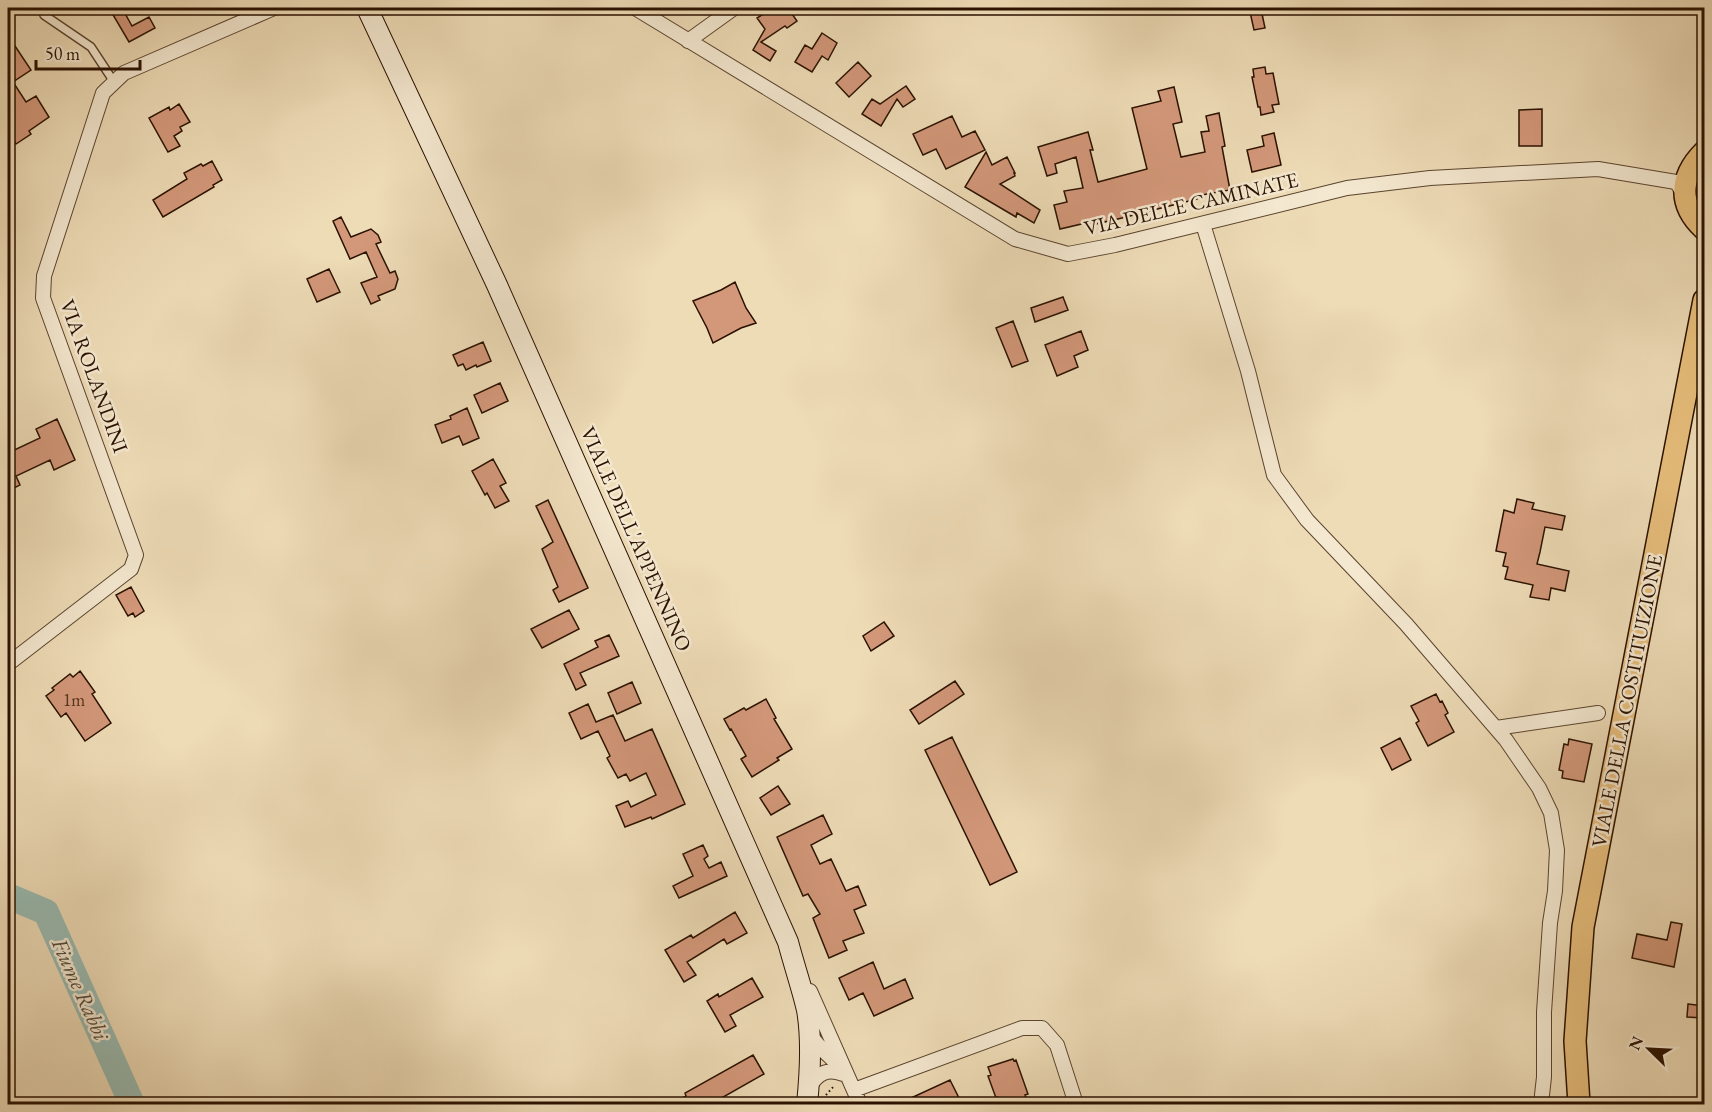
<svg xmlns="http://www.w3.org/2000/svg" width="1712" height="1112" font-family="'EB Garamond',serif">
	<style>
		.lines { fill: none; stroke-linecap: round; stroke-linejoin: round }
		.river { stroke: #99bbb2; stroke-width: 26 }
		.building { fill: #d3987a; stroke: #2a1100; stroke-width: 1.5 }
		.service-casing { stroke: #5b442e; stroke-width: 10 }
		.minor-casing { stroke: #5b442e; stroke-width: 16 }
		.secondary-casing { stroke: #2a1100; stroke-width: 22 }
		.primary-casing { stroke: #2a1100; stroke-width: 24 }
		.path { stroke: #2a1100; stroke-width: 2; stroke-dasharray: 1.5 3; stroke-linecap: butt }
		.service { stroke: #f4e8d0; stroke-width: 7 }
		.minor { stroke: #f4e8d0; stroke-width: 14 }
		.secondary { stroke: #f4e8d0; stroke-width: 20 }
		.primary { stroke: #e7be7c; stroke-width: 21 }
		.labels { text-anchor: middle; stroke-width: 5; stroke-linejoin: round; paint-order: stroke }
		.number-label { font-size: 18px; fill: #54331e }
		.street-label { font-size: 21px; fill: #2a1100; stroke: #f4e8d0 }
		.water-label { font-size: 22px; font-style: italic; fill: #514c3e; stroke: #f4e8d0 }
	</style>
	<rect width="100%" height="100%" fill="#eedcb7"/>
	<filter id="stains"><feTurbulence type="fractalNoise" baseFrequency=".00333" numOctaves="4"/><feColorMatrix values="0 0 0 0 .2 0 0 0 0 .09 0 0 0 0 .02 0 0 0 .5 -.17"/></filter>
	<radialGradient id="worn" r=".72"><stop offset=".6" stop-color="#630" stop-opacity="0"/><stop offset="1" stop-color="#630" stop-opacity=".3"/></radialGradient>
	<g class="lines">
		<!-- river -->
		<path class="river" d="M 8,896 L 46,912 L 132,1104"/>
	</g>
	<!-- building -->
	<path class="building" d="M 109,8 L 122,8 L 132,26 L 149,17 L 155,28 L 129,42 Z
		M 773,8 L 788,8 L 797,21 L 787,28 L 785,26 L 761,42 L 776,51 L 770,61 L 753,50 L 765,29 L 757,18 Z
		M 1261,9 L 1265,28 L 1254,30 L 1250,12 Z
		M 822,33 L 837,43 L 828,60 L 822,56 L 812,72 L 795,62 L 805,45 L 812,49 Z
		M 15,46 L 31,70 L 13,82 L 26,102 L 36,96 L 49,117 L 29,131 L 31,134 L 16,144 L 14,140 L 8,144 L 8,51 Z
		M 858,62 L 871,76 L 849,97 L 836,83 Z
		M 1265,67 L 1266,74 L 1273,73 L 1279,104 L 1272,105 L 1274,112 L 1261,115 L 1260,107 L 1258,107 L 1252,77 L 1254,77 L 1253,69 Z
		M 906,86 L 915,99 L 903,107 L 897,99 L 881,126 L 862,114 L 872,99 L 880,104 Z
		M 1174,87 L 1182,122 L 1173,124 L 1181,157 L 1205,152 L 1201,132 L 1209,131 L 1206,116 L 1219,113 L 1225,146 L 1222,147 L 1230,190 L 1196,196 L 1197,199 L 1122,218 L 1087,226 L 1086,223 L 1060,229 L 1054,205 L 1067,202 L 1064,191 L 1083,188 L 1076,157 L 1055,164 L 1057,173 L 1047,176 L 1038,147 L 1088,132 L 1093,150 L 1090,150 L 1098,182 L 1147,169 L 1132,108 L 1161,101 L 1158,91 Z
		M 179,104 L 190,122 L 180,127 L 182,131 L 174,136 L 180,146 L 168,152 L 149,118 L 169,107 L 170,110 Z
		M 1542,109 L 1542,146 L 1519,146 L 1519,110 Z
		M 952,116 L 962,137 L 975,131 L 985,150 L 946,169 L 936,149 L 923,155 L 913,134 Z
		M 1274,133 L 1281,165 L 1252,172 L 1247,150 L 1264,146 L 1262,136 Z
		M 986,152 L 992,165 L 1007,157 L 1015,173 L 1014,173 L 1015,176 L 1000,184 L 1040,210 L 1034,223 L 1017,213 L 1016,217 L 965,187 Z
		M 212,161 L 222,180 L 213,185 L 214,187 L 163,217 L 153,200 L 187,179 L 184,173 L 201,164 L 203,166 Z
		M 341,217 L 351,237 L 371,229 L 378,235 L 381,242 L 376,244 L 390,273 L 395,271 L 398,279 L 395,289 L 378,296 L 380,300 L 371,304 L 361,283 L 377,277 L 366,252 L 350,259 L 333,221 Z
		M 329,269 L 340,292 L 317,302 L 307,279 Z
		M 735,282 L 746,308 L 756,323 L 741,328 L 713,343 L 707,328 L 693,301 L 721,290 Z
		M 1063,297 L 1068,310 L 1035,322 L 1031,308 Z
		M 1013,321 L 1028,361 L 1012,367 L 996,328 Z
		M 1081,331 L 1088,350 L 1074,356 L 1078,367 L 1057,376 L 1045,345 Z
		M 483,342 L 491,361 L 477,367 L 476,365 L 466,370 L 463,364 L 458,366 L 453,355 Z
		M 500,383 L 508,401 L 482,413 L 474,395 Z
		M 467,408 L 479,438 L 463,445 L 459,436 L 442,443 L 435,425 L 451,419 L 450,416 Z
		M 57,419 L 75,460 L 54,470 L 50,460 L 16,476 L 20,485 L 8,491 L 8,453 L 40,438 L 36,429 Z
		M 493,459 L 506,483 L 500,486 L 509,501 L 495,508 L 487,493 L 485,495 L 472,471 Z
		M 1517,499 L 1534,503 L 1532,509 L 1565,516 L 1562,530 L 1545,527 L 1540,552 L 1537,564 L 1569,571 L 1565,591 L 1551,588 L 1549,600 L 1530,597 L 1533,585 L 1505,579 L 1508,567 L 1503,566 L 1506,553 L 1496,551 L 1504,510 L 1514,513 Z
		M 548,500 L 588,588 L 559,602 L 553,590 L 558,587 L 542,549 L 553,542 L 536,506 Z
		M 131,587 L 144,611 L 135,617 L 133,613 L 128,616 L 116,595 Z
		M 569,610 L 579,629 L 542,648 L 531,629 Z
		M 884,622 L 894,636 L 871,651 L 863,636 Z
		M 609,635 L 619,656 L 580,673 L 586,685 L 576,690 L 564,664 L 598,647 L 595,641 Z
		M 80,671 L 95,692 L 92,694 L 111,723 L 85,741 L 66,713 L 61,717 L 46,696 L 54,690 L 52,688 L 70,674 L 73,677 Z
		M 955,681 L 964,694 L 919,724 L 910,710 Z
		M 632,682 L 641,703 L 617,714 L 608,693 Z
		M 1436,694 L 1440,702 L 1442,701 L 1448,713 L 1445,715 L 1454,732 L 1428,746 L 1416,723 L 1419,721 L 1411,706 Z
		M 766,699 L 776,718 L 774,719 L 792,749 L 777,758 L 779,760 L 752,777 L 741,759 L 746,756 L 731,729 L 730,730 L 724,719 L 744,708 L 746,710 Z
		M 588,704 L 596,722 L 613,715 L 625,741 L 652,729 L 685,804 L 652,819 L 651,817 L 625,827 L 616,806 L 628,801 L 631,807 L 656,795 L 646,773 L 630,781 L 626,774 L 618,778 L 607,758 L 610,756 L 598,731 L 581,739 L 569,713 Z
		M 952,737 L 1017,872 L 990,885 L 925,750 Z
		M 1400,738 L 1411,760 L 1392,770 L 1381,748 Z
		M 1569,739 L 1592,744 L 1584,782 L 1562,778 L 1563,771 L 1559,770 L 1564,744 L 1568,745 Z
		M 778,786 L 790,804 L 771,815 L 760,798 Z
		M 823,815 L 832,834 L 811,845 L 820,864 L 831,859 L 846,891 L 858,886 L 866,905 L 854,910 L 864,933 L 843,941 L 847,950 L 829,958 L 813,918 L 820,914 L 808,894 L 803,896 L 777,837 Z
		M 703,845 L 708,856 L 704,859 L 709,868 L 721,862 L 727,876 L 679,898 L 673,886 L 693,876 L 683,854 Z
		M 735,912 L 747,933 L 727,944 L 724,939 L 687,962 L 696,975 L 684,982 L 665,950 L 691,935 L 693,938 Z
		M 1671,922 L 1682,924 L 1674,967 L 1632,958 L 1637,934 L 1667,940 Z
		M 873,962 L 884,989 L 905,979 L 913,998 L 874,1016 L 863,993 L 849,1000 L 839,978 Z
		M 752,978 L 763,997 L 730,1015 L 736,1026 L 725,1032 L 707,1001 L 718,994 L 719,997 Z
		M 1688,1004 L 1704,1006 L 1703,1018 L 1687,1017 Z
		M 753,1055 L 764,1074 L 711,1104 L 672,1104 L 686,1096 L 685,1093 Z
		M 1013,1059 L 1014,1061 L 1016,1060 L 1028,1094 L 1025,1095 L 1026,1097 L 1001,1104 L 998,1097 L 996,1098 L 988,1076 L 991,1075 L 988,1067 Z
		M 950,1080 L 960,1100 L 951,1104 L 898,1104 Z"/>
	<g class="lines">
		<!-- service casing -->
		<g class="service-casing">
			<path id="service" d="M 44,15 L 91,47 L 114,82"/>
		</g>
		<!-- minor casing -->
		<g class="minor-casing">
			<path id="minor" d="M 635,8 L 1015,239 L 1068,254 L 1115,245 L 1347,188 L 1430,178 L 1598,169 L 1676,182 L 1685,195
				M 688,41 L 734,8
				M 1203,224 L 1248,371 L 1274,475 L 1307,520 L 1406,624 L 1506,740 L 1539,788 L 1551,813 L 1557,850 L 1555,891 L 1550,923 L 1544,1012 L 1544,1077 L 1541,1104
				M 8,664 L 131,569 L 136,555 L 43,298 L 44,276 L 103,93 L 124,73 L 274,8
				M 1496,728 L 1598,713
				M 810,991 L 860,1104
				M 811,1035 C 818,1049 830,1054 839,1067
				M 809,1087 C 818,1073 827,1068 843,1074
				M 854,1090 L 1022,1028 L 1042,1028 L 1057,1045 L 1076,1104"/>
		</g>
		<!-- secondary casing -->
		<g class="secondary-casing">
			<path id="secondary" d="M 367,8 L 497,285 L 788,942 C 794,965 802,988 807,1010 C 812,1039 810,1075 807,1104"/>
		</g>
		<!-- primary casing -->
		<g class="primary-casing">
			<path id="primary" d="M 1704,152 C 1679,177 1678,205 1704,229
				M 1579,1104 L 1575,1041 L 1583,927 L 1704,300"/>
		</g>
		<!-- path -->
		<path class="path" d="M 826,1095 L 834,1086"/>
		<!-- service -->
		<use href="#service" class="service"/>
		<!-- minor -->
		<use href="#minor" class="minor"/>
		<!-- secondary -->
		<use href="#secondary" class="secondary"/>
		<!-- primary -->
		<use href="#primary" class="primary"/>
	</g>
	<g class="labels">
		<!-- number labels -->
		<g class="number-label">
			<text x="74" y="706">1m</text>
		</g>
		<!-- street labels -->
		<g class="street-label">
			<text transform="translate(1191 204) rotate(-13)" y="7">VIA DELLE CAMINATE</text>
			<text transform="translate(94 376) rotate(70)" y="7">VIA ROLANDINI</text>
			<text transform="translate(636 539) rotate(66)" y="7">VIALE DELL'APPENNINO</text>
			<text transform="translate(1627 701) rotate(-79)" y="7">VIALE DELLA COSTITUIZIONE</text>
		</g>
		<!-- water labels -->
		<g class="water-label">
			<text transform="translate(81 989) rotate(66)" y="8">Fiume Rabbi</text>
		</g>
	</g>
	<!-- margin -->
	<rect width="1712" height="1112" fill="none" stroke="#eedcb7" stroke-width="30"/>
	<rect x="9" y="9" width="1694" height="1094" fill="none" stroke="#2a1100" stroke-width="3"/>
	<rect x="15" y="15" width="1682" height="1082" fill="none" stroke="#2a1100" stroke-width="1.5"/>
	<!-- north arrow -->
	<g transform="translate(1649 1049) rotate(294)" stroke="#f4e8d0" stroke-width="4.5" paint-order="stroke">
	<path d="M0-4.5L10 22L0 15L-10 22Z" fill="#2a1100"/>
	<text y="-9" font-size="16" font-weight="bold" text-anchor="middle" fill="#2a1100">N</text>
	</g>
	<!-- scale -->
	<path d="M36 60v9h104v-9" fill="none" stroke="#2a1100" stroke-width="3"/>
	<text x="45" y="60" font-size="18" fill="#2a1100" stroke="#f4e8d0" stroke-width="4.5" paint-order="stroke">50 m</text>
	<rect width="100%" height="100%" filter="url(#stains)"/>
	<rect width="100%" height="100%" fill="url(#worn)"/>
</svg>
